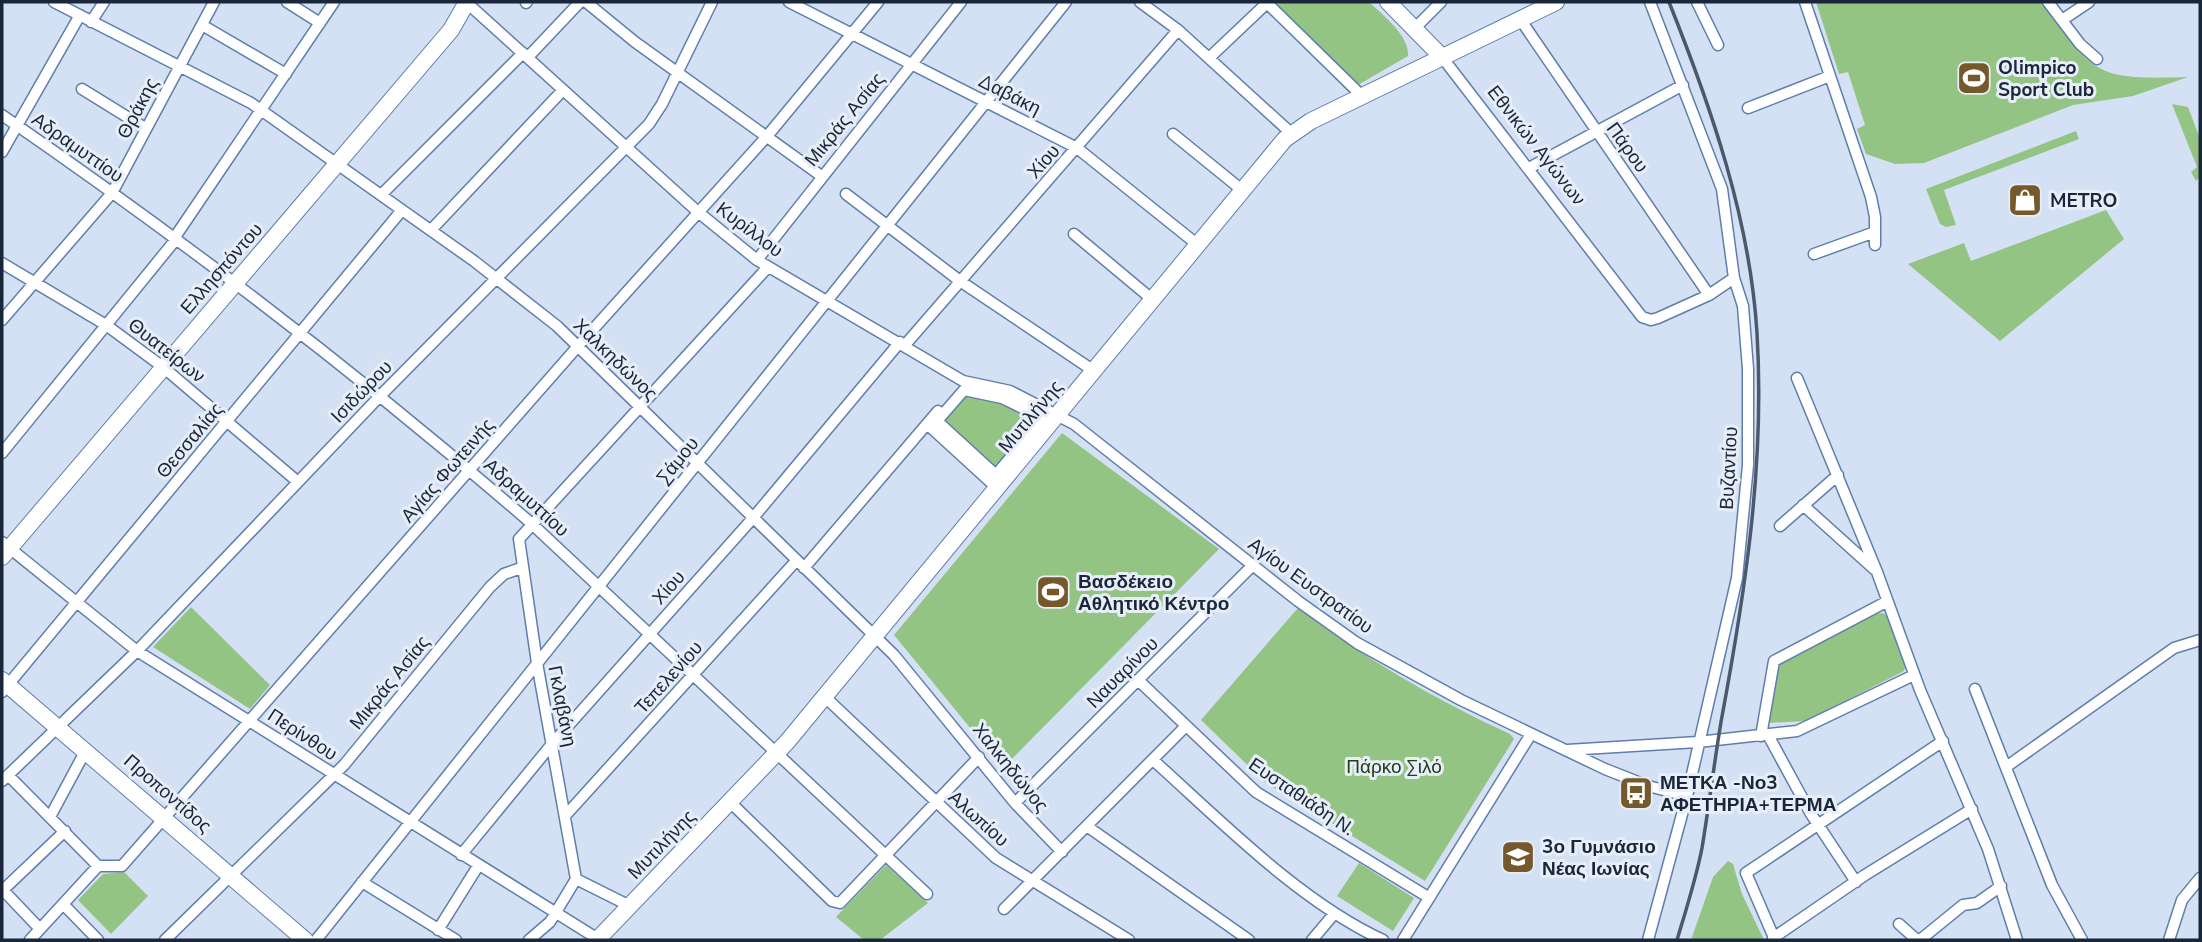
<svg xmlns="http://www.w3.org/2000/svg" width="2202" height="942" font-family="'Nunito Sans',sans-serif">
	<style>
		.green { fill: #94c483 }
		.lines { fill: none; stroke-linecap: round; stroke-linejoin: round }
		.street-casing { stroke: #5f7eab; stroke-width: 13 }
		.secondary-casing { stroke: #5f7eab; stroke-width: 18 }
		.street { stroke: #fff; stroke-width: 10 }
		.secondary { stroke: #fff; stroke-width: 16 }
		.rail { stroke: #4c596c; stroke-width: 3.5 }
		.labels { text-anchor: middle; stroke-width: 6; stroke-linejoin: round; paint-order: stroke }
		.poi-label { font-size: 19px; font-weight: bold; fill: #1a2639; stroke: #e7eef8; text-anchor: start }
		.street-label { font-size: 19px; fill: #1a2639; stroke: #e7eef8 }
		.park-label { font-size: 19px; fill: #223e16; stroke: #e7eef8 }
	</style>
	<rect width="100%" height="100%" fill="#d4e1f5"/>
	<!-- green -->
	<path class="green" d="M 1281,2 L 1369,2 C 1382,14 1410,36 1408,56 L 1358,85 L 1276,6 Z
		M 1816,2 L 2042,2 C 2096,75 2093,80 2188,77 L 2133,96 L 2073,105 L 1924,163 L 1895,164 L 1866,154 L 1857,129 L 1865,125 L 1848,72 L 1839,74 Z
		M 2172,104 L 2188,107 L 2200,139 L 2200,177 L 2196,181 L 2191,172 L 2197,167 Z
		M 2076,131 L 2079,139 L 1944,190 L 1956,225 L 1946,227 L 1940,224 L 1926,189 Z
		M 2106,210 L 2124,239 L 2000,341 L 1908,264 L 1964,243 L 1971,261 Z
		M 964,392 L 991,396 L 1039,418 L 996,472 L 940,421 Z
		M 1062,433 L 1219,549 L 1003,768 L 894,635 Z
		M 191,607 L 270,685 L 250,709 L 153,647 Z
		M 1298,608 C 1364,658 1436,700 1510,734 L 1514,739 L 1425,881 L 1266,783 L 1201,720 Z
		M 1883,613 L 1887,616 L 1906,663 L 1904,671 L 1806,721 L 1767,723 L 1777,664 L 1871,614 Z
		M 1728,861 L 1733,864 L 1742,894 L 1764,940 L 1691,940 L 1713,877 Z
		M 1359,863 L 1414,898 L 1393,931 L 1337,896 Z
		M 886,865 L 928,903 L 880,940 L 864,940 L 836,917 Z
		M 124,872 L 148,896 L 111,934 L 78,900 L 103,874 Z"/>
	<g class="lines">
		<!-- street casing -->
		<g class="street-casing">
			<path id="street" d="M 54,2 L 251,103 L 474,261 L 557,326 L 894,655 L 1015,803 L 1062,852
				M 287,2 L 320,23
				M 466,2 L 698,212 L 757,260 L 963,381 L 1010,391 L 1074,424 L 1298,601 L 1357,643 L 1461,700 L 1605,769 L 1648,786 L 1687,796
				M 586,2 L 635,42 L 820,175
				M 789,2 L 1077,148 L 1198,245
				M 1140,2 L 1178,30 L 1291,133
				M 1697,2 L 1718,45
				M 1805,2 L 1871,197 L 1875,217 L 1875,245
				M 2048,2 L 2080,44 L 2097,59
				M 526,3 L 527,2
				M 1267,3 L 1362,96
				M 1520,19 L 1709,295
				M 2062,20 L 2089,2
				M 91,22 L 104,2
				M 202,25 L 286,74
				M 1416,27 L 1441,2
				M 528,57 L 580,2
				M 1442,57 L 1642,317 L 1651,320 L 1658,318 L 1709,295 L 1734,278
				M 1209,58 L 1268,2
				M 82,89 L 145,128
				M 1748,108 L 1830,76
				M 2,115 C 186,242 363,377 532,524 L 927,894
				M 1173,134 L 1242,190
				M 2,152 L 80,15
				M 1529,168 L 1683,85
				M 846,194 L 960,281 L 1094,371
				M 381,195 L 523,53
				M 431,230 L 563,90
				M 1074,234 L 1153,300
				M 175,237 L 334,2
				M 1814,254 L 1875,232
				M 757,260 L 961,2
				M 2,263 L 106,325 L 163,367 L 298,482
				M 2,320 L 112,193 L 214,2
				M 905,345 L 1178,30
				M 1797,378 L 1877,572 L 1920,690 L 1988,849 L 2017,940
				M 964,390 L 1002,398 L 1043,418 L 996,475 L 937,421 Z
				M 927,424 L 997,488
				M 2,453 L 177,238
				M 1803,505 L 1874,569
				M 1780,526 L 1838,475
				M 2,542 L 137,651 L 598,939
				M 804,568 L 938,411
				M 1138,680 L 1256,792 L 1428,897
				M 1975,689 L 2052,885 L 2082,940
				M 2,692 L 402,210
				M 825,697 L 996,858 L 1129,940
				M 1768,735 L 1811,814 L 1856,882
				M 1761,736 L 1774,661 L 1886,602
				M 1567,750 L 1698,742 L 1797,731 L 1914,675
				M 1153,760 C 1221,821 1300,902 1383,940
				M 2006,767 L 2174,648 L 2200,640
				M 8,775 L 98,866
				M 2,781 L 137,651 L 380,396 L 649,124 L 662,104 L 712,2
				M 730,802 L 832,901 L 840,903 L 979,757
				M 1015,803 L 1253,565
				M 565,816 L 796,561
				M 50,817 L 86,750
				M 1088,827 L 1249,940
				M 461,855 L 552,744 L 753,518 L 900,342
				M 576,879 L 630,906
				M 362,882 L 456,940
				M 2,889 L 40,929
				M 2,891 L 65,831
				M 63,904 L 98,940
				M 1004,909 L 1185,727
				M 1899,924 L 1917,940
				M 438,930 L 478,866
				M 1773,938 L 1865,875 L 1972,809
				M 30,940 L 98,866 L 122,866 L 579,345 L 768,135 L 878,2
				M 165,940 L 344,765 L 490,587 L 504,574 L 521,568
				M 316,940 L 1066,2
				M 529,940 L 550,922 L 576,879 L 537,663 L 519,539 L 768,267
				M 1312,940 L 1334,914
				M 1403,940 L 1531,734
				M 1648,940 L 1687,796 L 1737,578 L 1748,465 L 1748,369 L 1743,306 L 1734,278 L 1722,189 L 1650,2
				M 1775,940 L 1746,873 L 1943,741
				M 1920,940 L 1963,905 L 1977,903 L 2001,886
				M 2169,940 L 2182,900 L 2200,878"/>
		</g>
		<!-- secondary casing -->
		<g class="secondary-casing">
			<path id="secondary" d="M 1388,2 L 1442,57
				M 2,557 L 451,30 L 467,2
				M 2,680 L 305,940
				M 597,940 L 787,742 L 1285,139 L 1311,121 L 1556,2"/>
		</g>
		<!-- street -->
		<use href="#street" class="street"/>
		<!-- secondary -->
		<use href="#secondary" class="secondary"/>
		<!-- rail -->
		<path class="rail" d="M 1669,2 C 1711,107 1750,219 1757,333 C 1765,465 1745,593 1721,722 C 1714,764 1709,806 1702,848 C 1696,879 1686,910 1677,940"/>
	</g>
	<!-- icons -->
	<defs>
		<g id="stadium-square" transform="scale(1.75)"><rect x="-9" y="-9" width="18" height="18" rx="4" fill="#75592c" stroke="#e7eef8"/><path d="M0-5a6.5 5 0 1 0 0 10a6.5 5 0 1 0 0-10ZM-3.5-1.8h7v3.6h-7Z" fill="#fff"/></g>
		<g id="shop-square" transform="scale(1.75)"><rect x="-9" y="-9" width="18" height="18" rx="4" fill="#75592c" stroke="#e7eef8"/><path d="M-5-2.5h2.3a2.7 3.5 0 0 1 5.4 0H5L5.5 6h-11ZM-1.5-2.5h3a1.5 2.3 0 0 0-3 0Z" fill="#fff"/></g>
		<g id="bus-square" transform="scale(1.75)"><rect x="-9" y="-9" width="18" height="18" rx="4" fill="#75592c" stroke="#e7eef8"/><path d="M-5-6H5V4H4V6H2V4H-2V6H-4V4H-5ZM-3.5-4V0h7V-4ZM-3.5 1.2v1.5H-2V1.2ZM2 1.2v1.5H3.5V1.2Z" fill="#fff"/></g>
		<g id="school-square" transform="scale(1.75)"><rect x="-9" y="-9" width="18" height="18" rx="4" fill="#75592c" stroke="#e7eef8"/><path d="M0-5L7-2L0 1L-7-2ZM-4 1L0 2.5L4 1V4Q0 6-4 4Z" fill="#fff"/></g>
	</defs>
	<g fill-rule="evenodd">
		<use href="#stadium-square" x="1974" y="78"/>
		<use href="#shop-square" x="2025" y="200"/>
		<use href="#stadium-square" x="1053" y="592"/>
		<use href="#bus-square" x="1636" y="793"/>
		<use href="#school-square" x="1518" y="857"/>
	</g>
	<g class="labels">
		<!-- poi labels -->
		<g class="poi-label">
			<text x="1998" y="74">Olimpico<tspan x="1998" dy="22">Sport Club</tspan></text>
			<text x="2050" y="207">METRO</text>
			<text x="1078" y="588">Βασδέκειο<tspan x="1078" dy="22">Αθλητικό Κέντρο</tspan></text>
			<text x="1660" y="789">ΜΕΤΚΑ -Νο3<tspan x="1660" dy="22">ΑΦΕΤΗΡΙΑ+ΤΕΡΜΑ</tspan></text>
			<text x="1542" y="853">3ο Γυμνάσιο<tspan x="1542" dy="22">Νέας Ιωνίας</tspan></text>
		</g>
		<!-- street labels -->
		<g class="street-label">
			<text transform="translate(1010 94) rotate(27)" y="7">Δαβάκη</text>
			<text transform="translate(137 108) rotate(-62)" y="7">Θράκης</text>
			<text transform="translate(844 119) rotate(-51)" y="7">Μικράς Ασίας</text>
			<text transform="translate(1537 145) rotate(52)" y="7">Εθνικών Αγώνων</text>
			<text transform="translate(78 147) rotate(35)" y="7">Αδραμυττίου</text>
			<text transform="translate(1628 147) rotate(54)" y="7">Πάρου</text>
			<text transform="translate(1043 161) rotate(-49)" y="7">Χίου</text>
			<text transform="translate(750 229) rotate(37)" y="7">Κυρίλλου</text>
			<text transform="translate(221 268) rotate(-49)" y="7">Ελλησπόντου</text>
			<text transform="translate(167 350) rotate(38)" y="7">Θυατείρων</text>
			<text transform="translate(616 359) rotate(44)" y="7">Χαλκηδώνος</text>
			<text transform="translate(361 391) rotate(-46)" y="7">Ισιδώρου</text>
			<text transform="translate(1030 416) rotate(-50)" y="7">Μυτιλήνης</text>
			<text transform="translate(189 440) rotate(-50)" y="7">Θεσσαλίας</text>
			<text transform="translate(677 460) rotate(-51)" y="7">Σάμου</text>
			<text transform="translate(1728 468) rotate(-87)" y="7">Βυζαντίου</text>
			<text transform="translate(447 470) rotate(-49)" y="7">Αγίας Φωτεινής</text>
			<text transform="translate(527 497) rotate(42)" y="7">Αδραμυττίου</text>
			<text transform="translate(1311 585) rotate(36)" y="7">Αγίου Ευστρατίου</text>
			<text transform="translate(668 587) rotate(-48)" y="7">Χίου</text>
			<text transform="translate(1122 672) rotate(-45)" y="7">Ναυαρίνου</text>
			<text transform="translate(668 677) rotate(-48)" y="7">Τεπελενίου</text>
			<text transform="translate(389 682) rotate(-51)" y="7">Μικράς Ασίας</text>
			<text transform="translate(563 706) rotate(79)" y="7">Γκλαβάνη</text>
			<text transform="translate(303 734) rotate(33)" y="7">Περίνθου</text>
			<text transform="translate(1011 767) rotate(51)" y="7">Χαλκηδώνος</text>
			<text transform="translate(168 793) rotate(41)" y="7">Προποντίδος</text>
			<text transform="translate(1302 796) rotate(34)" y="7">Ευσταθιάδη Ν.</text>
			<text transform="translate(979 818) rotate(42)" y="7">Αλωπίου</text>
			<text transform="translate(661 844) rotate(-46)" y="7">Μυτιλήνης</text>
		</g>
		<!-- park labels -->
		<g class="park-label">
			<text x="1394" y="773">Πάρκο Σιλό</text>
		</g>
	</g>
	<!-- border -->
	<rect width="2202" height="942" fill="none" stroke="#1a2639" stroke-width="7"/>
</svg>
